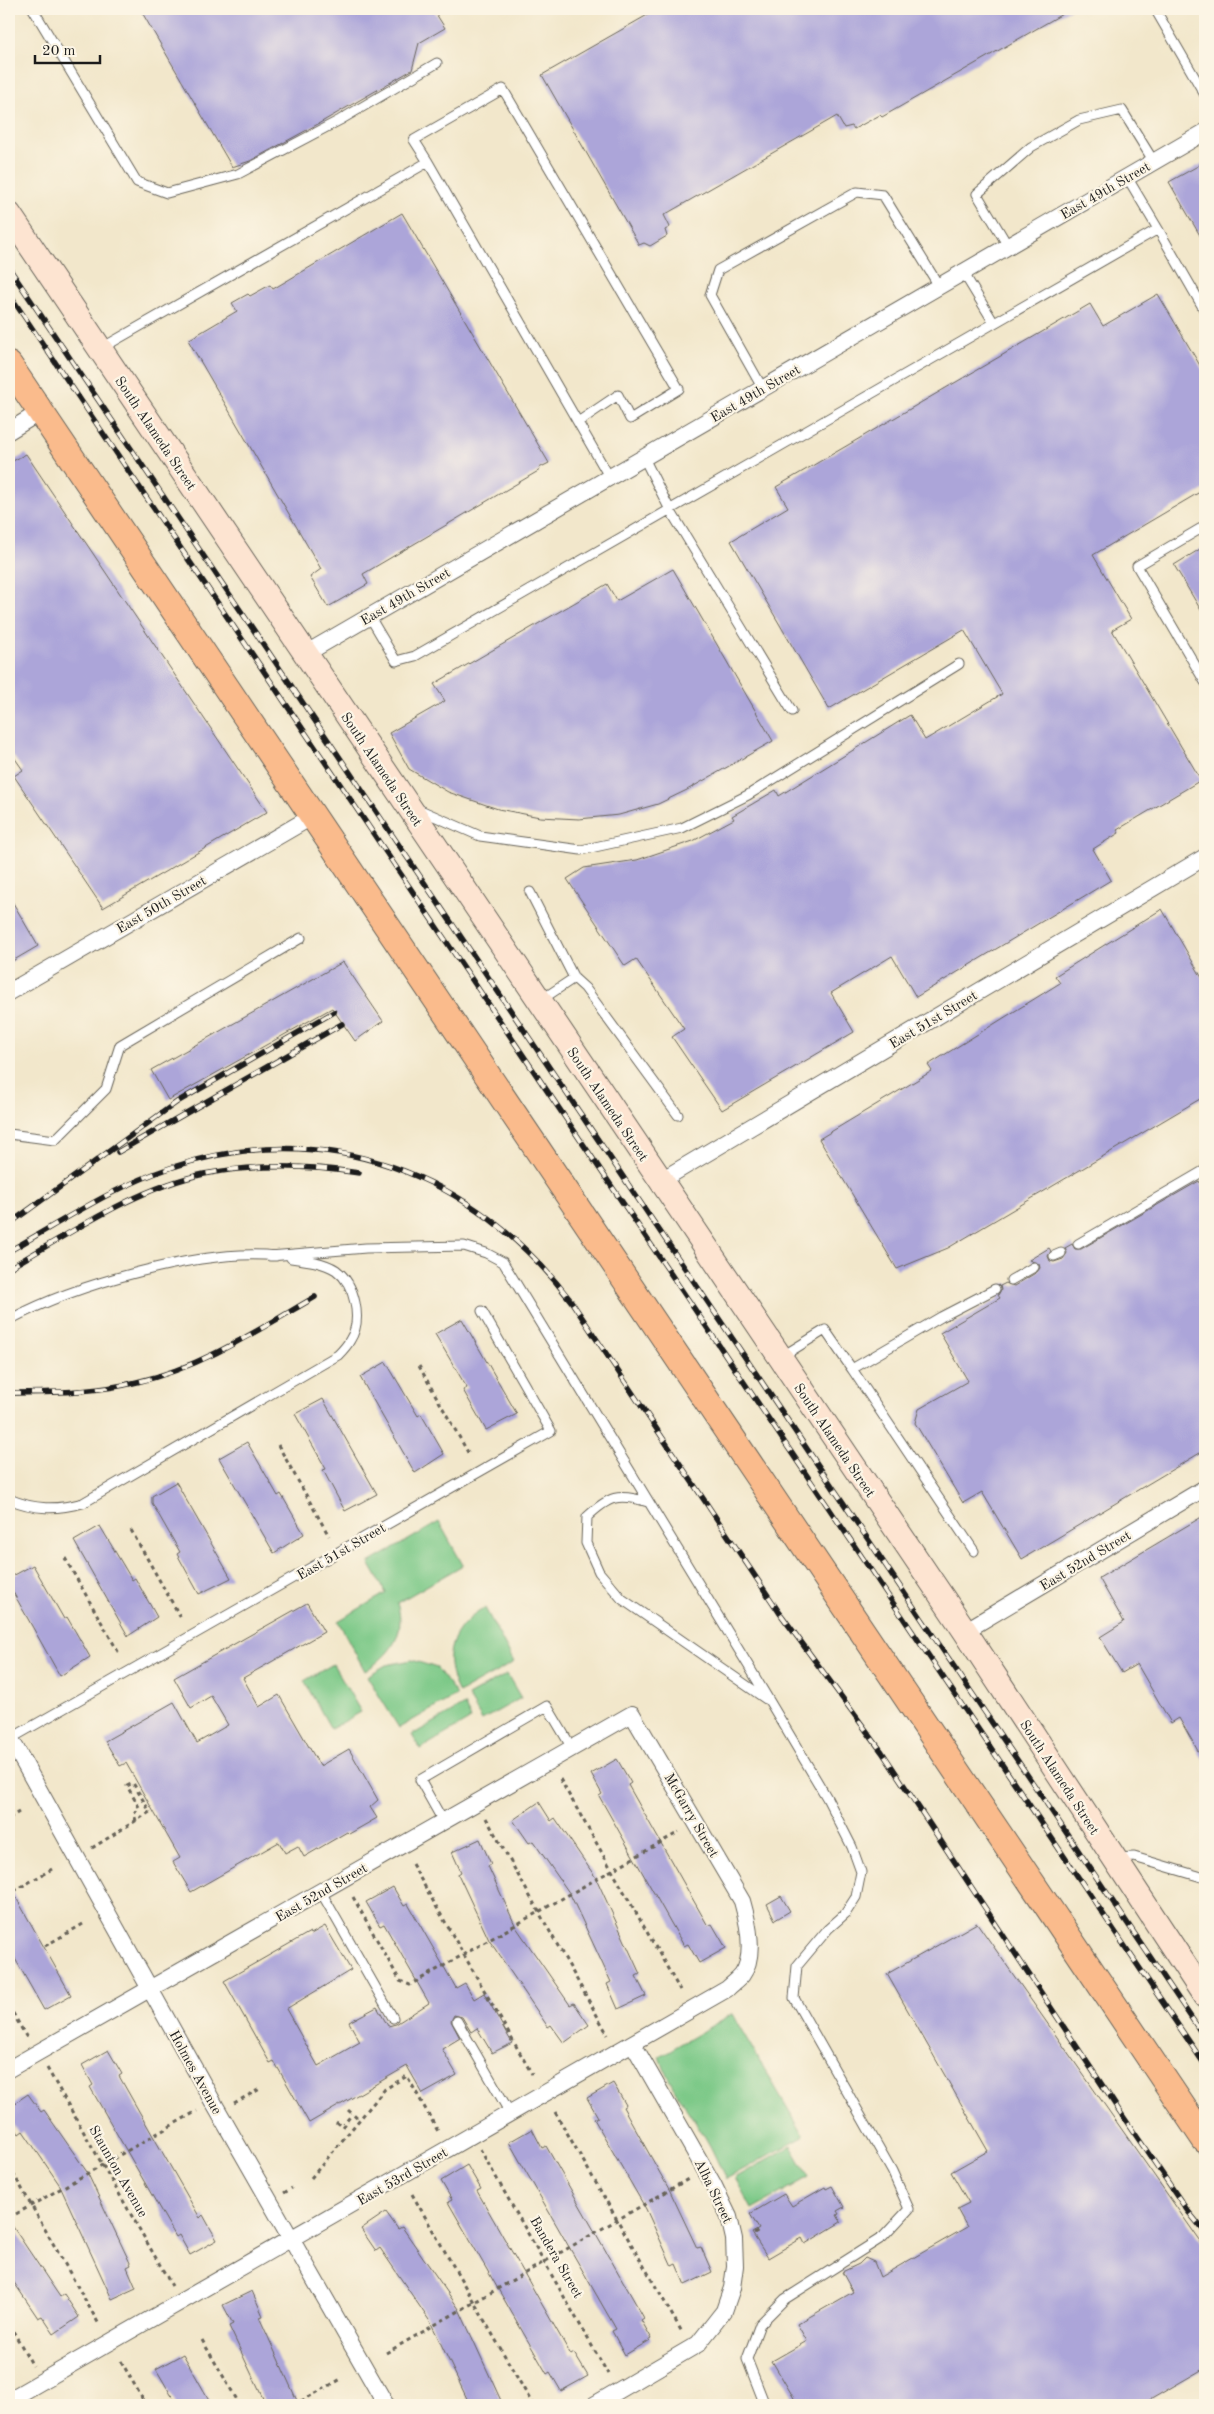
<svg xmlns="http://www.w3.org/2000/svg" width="1214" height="2414" font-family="'Old Standard TT',serif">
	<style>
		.green { fill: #7dc988; stroke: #4c7252 }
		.building { fill: #aca5d9 }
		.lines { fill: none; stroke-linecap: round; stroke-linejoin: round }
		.lane-casing { stroke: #676359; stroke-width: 11 }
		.street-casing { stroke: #676359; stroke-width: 18 }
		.secondary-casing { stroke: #676359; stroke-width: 26 }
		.primary-casing { stroke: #676359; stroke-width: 28 }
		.path { stroke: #676359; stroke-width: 3; stroke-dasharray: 4 4; stroke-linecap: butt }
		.lane { stroke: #fff; stroke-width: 9 }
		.street { stroke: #fff; stroke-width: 16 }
		.secondary { stroke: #fde4d1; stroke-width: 24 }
		.primary { stroke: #fabb8c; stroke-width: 26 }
		.rail-casing { stroke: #1c1c1c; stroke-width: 5.5 }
		.rail { stroke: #fcf5e5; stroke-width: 4; stroke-dasharray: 11; stroke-linecap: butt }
		.labels { text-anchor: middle; stroke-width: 4.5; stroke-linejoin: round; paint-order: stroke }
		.street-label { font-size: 14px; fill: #1c1c1c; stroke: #fcf5e5 }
	</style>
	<rect width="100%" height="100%" fill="#fcf5e5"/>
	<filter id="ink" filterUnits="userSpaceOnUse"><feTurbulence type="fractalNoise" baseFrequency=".02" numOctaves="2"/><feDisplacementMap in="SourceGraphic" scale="10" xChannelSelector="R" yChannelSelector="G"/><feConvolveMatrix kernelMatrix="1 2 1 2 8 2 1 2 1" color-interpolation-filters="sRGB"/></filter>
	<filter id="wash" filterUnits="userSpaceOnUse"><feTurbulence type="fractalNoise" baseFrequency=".0096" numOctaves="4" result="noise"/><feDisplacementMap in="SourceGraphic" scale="20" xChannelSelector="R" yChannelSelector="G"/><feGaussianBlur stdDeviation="1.12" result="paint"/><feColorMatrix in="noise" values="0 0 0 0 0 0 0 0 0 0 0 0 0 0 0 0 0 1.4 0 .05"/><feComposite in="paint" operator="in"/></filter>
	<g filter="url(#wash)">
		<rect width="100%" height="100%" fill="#f2e7cb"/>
		<!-- green -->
		<path class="green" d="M 439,1522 L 463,1565 L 397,1603 C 407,1635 390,1655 365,1671 L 338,1621 L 386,1593 L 369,1563 Z
			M 485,1608 L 514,1662 L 459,1693 C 440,1657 451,1627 485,1608 Z
			M 412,1660 L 437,1668 L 457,1695 L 399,1728 L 367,1676 L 386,1665 Z
			M 333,1664 L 361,1712 L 331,1729 L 304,1681 Z
			M 507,1674 L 521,1698 L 482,1720 L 468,1696 Z
			M 464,1705 L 471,1719 L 420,1749 L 412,1735 Z
			M 732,2014 L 804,2136 L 726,2179 C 719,2166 713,2150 705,2137 C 689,2111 668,2086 660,2056 Z
			M 791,2146 L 809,2177 L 752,2209 L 735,2178 Z"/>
		<g id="blocks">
			<!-- building -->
			<path class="building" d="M 140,9 L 433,9 L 445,28 L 419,43 L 412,70 L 318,124 L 250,161 L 232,167 Z
				M 658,9 L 1071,9 L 882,117 L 880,115 L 854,129 L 852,126 L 844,128 L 837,116 L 664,215 L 670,227 L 665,230 L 667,236 L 650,246 L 644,243 L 639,245 L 542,75 Z
				M 1205,162 L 1205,244 L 1169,182 Z
				M 402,213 L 549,463 L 539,468 L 540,470 L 363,574 L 368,584 L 328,607 L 310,577 L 321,569 L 188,340 L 237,311 L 232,303 L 248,294 L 250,296 L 270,285 L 273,289 Z
				M 1158,294 L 1205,374 L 1205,489 L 1093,555 L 1131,619 L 1112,630 L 1201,780 L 1117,830 L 1119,833 L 1093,849 L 1111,880 L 916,997 L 892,956 L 831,993 L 854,1032 L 722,1110 L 672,1037 L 684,1029 L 636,959 L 625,966 L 567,879 L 584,868 L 637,860 L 693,841 L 734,819 L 732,816 L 776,790 L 779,796 L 910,715 L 925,740 L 1002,694 L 964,630 L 829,709 L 731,541 L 788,507 L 776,487 L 1090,304 L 1103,326 Z
				M 26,454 L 267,812 L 103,908 L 14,776 L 23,770 L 9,750 L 9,463 Z
				M 1205,546 L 1205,617 L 1174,565 Z
				M 673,569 L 773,741 L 687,790 L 658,804 L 619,815 L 579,819 L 540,817 L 498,809 L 448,792 L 409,769 L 389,733 L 445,701 L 434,684 L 607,584 L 617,601 Z
				M 9,896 L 38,946 L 9,963 Z
				M 1162,909 L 1205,983 L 1205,1096 L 948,1248 L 897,1269 L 819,1139 L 932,1071 L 928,1065 L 1060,983 L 1055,976 Z
				M 343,962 L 383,1021 L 355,1041 L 332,1008 L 168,1100 L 151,1070 Z
				M 1199,1181 L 1205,1191 L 1205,1450 L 1022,1559 L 982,1492 L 963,1503 L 915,1423 L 919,1409 L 968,1381 L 940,1333 L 1000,1298 L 998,1295 L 1001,1290 L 1000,1286 L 1006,1283 L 1014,1286 L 1037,1272 L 1040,1268 L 1039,1264 L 1029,1260 L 1049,1248 L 1051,1251 L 1048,1256 L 1050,1261 L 1054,1262 L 1063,1259 L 1067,1253 L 1065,1248 L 1072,1244 L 1075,1249 L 1081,1249 Z
				M 462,1319 L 517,1414 L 486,1430 L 463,1390 L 467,1388 L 435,1334 Z
				M 386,1362 L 418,1416 L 421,1414 L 444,1454 L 415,1473 L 360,1377 Z
				M 323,1399 L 377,1494 L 345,1511 L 323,1470 L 326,1469 L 295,1414 Z
				M 247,1442 L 278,1496 L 281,1494 L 304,1534 L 274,1553 L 219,1458 Z
				M 176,1482 L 231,1578 L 199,1594 L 177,1554 L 180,1552 L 152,1503 L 152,1496 Z
				M 1205,1515 L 1205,1763 L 1179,1718 L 1171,1723 L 1137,1664 L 1122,1673 L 1100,1637 L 1124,1622 L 1099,1578 Z
				M 100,1526 L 132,1580 L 135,1578 L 157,1617 L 128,1636 L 74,1541 Z
				M 33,1565 L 64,1619 L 67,1617 L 90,1657 L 60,1676 L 9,1585 L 9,1578 Z
				M 307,1603 L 324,1632 L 243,1678 L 259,1707 L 279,1695 L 320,1766 L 349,1749 L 378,1800 L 370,1807 L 377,1818 L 349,1834 L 347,1832 L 304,1857 L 298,1846 L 285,1853 L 279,1842 L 191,1892 L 173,1862 L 180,1858 L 126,1763 L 120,1766 L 105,1741 L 174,1702 L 197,1743 L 228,1725 L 211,1696 L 191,1708 L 174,1678 Z
				M 617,1759 L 631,1783 L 628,1785 L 708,1926 L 712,1924 L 726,1948 L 699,1963 L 688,1944 L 684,1946 L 599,1796 L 602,1794 L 591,1774 Z
				M 539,1802 L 551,1821 L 555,1818 L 596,1878 L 640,1974 L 636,1976 L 646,1996 L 618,2009 L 607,1984 L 611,1982 L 570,1894 L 533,1841 L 529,1843 L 513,1820 Z
				M 480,1839 L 491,1864 L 488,1866 L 516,1927 L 570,2005 L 574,2003 L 589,2025 L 564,2043 L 551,2025 L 548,2027 L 489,1940 L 458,1874 L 461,1872 L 452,1852 Z
				M 9,1885 L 71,1995 L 44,2010 L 9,1948 Z
				M 393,1887 L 404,1906 L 408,1904 L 456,1988 L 465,1983 L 474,1999 L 484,1993 L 512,2043 L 492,2053 L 477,2028 L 471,2032 L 462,2017 L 454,2015 L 451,2021 L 460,2038 L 442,2049 L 457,2075 L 423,2094 L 407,2066 L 309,2123 L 274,2061 L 270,2063 L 224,1981 L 310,1932 L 311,1934 L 325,1926 L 351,1970 L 286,2009 L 318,2066 L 360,2042 L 349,2022 L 377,2007 L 388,2026 L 396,2024 L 429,2003 L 384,1924 L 380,1926 L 366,1902 Z
				M 781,1896 L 790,1911 L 775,1920 L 767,1904 Z
				M 977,1923 L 1205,2248 L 1205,2368 L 1141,2405 L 798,2405 L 772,2361 L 807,2341 L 797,2324 L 853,2292 L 842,2272 L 859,2264 L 865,2258 L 874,2262 L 880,2277 L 967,2227 L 957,2209 L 969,2203 L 951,2172 L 988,2151 L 887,1974 Z
				M 108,2050 L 122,2074 L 119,2076 L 157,2143 L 200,2218 L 203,2215 L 217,2240 L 190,2255 L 179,2235 L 176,2237 L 90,2087 L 93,2085 L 82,2065 Z
				M 613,2083 L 626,2105 L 623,2107 L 670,2191 L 697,2248 L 701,2247 L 712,2272 L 685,2285 L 676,2264 L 672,2266 L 646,2209 L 594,2119 L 598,2117 L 587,2098 Z
				M 28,2094 L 41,2112 L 44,2110 L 87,2172 L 131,2265 L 127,2267 L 136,2288 L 112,2299 L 59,2184 L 23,2131 L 19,2134 L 9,2119 L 9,2107 Z
				M 532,2129 L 542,2148 L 546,2146 L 644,2318 L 641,2320 L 652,2339 L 625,2355 L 612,2331 L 616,2329 L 509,2142 Z
				M 467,2165 L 481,2189 L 477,2191 L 571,2355 L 574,2353 L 588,2376 L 561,2391 L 550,2372 L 547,2374 L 448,2202 L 452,2200 L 441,2181 Z
				M 832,2186 L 844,2207 L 837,2211 L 839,2214 L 837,2215 L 841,2222 L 805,2244 L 802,2238 L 768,2258 L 752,2233 L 759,2229 L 750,2214 L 784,2194 L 792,2206 L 825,2187 L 826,2189 Z
				M 386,2212 L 398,2229 L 402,2227 L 459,2309 L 503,2405 L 470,2405 L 431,2323 L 380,2248 L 376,2251 L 361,2229 Z
				M 9,2221 L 60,2297 L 64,2294 L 79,2317 L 54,2334 L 42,2316 L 38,2318 L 9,2275 Z
				M 252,2291 L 263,2316 L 259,2317 L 299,2405 L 266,2405 L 229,2326 L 233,2324 L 223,2305 Z
				M 183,2354 L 212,2405 L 177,2405 L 156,2369 Z"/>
		</g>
	</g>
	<g filter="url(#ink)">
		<use href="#blocks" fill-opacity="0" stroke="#676359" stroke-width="1"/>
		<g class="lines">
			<!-- lane casing -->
			<g class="lane-casing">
				<path id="lane" d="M 33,9 L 137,182 L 167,193 L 238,174 L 340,120 L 437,63
					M 1155,9 L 1205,95
					M 428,162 L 414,140 L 503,89 L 679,389 L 630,419 L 618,395 L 578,422
					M 1127,177 L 1158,229
					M 1008,246 L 977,194 L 1031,147 L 1079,120 L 1122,110 L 1154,162
					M 963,272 L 994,323
					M 100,349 L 428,162 L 610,478
					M 763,389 L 710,295 L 718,270 L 857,192 L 883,195 L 939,286
					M 644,458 L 670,510 L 792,711
					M 1205,526 L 1137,566 L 1205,682
					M 370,617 L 396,661 L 415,656 L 1158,229 L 1205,311
					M 418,809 L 480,836 L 581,850 L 682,828 L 748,795 L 959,664
					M 530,892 L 574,978
					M 541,1000 L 574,978 L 585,988 L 678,1115
					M 9,1134 L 55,1140 L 106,1089 L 120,1045 L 301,938
					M 1078,1244 L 1205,1170
					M 270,1256 L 366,1248 L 464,1246 L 486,1253 L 503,1262 L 748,1665 L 827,1798 L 852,1847 L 861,1872 L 856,1897 L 845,1914 L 828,1929 L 797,1966 L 794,1998 L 892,2171 L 909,2209 L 883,2237 L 785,2299 L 760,2324 L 747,2359 L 765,2405
					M 1054,1256 L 1061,1253
					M 1011,1280 L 1034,1267
					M 9,1320 C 74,1285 202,1248 276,1256
					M 781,1357 L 825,1330 L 852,1369 L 941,1317 L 995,1289
					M 852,1369 L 974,1551
					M 9,1499 C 35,1510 56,1510 83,1503 L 338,1355 C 342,1351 347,1346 350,1340 C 363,1320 355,1284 336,1270 C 323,1262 306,1260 291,1258
					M 648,1502 C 618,1493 609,1496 587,1517 L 586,1543 L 599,1572 L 622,1599 L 766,1699
					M 10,1739 L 551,1431 L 482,1311
					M 443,1821 L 420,1780 L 547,1706 L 572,1748
					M 1116,1858 L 1134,1857 L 1205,1878
					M 321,1892 L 393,2018
					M 457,2021 L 510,2113"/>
			</g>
			<!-- street casing -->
			<g class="street-casing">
				<path id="street" d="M 9,431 L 40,412
					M 305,654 L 1205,132
					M 9,992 L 313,816
					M 660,1181 L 1205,857
					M 965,1631 L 1205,1488
					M 9,1736 L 213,2102 L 386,2405
					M 9,2069 L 632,1714 L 742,1901 C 748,1922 756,1956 742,1975 C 738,1980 732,1984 727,1989 L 9,2400
					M 594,2405 L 698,2344 L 724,2311 L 732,2288 L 735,2266 L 734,2239 L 729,2217 L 713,2184 L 633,2044"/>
			</g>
			<!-- secondary casing -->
			<g class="secondary-casing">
				<path id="secondary" d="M 9,214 L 965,1631 L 1205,1996"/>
			</g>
			<!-- primary casing -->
			<g class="primary-casing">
				<path id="primary" d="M 9,365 L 1205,2140"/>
			</g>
			<!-- path -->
			<path class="path" d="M 419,1366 L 470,1456
				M 278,1445 L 329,1536
				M 131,1530 L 182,1620
				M 65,1558 L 120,1655
				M 560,1779 L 680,1990
				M 9,1818 L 19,1812
				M 486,1818 L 608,2035
				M 136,1821 L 134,1814 L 139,1807 L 127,1786 L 133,1783 L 150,1812
				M 92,1848 L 153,1810
				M 412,1864 L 532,2074
				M 14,1891 L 52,1869
				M 353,1897 L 400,1981 L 410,1985 L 679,1832
				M 45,1946 L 83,1924
				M 9,2006 L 27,2038
				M 47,2068 L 172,2286
				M 234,2103 L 260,2089
				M 348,2110 L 359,2120
				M 555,2112 L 682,2332
				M 336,2122 L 342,2127 L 352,2114
				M 480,2149 L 608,2374
				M 9,2166 L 100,2326
				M 311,2178 L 385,2089 L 407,2076 L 439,2133
				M 284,2193 L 292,2188
				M 412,2194 L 533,2405
				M 9,2218 L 197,2111
				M 754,2234 L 759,2231
				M 9,2324 L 33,2366
				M 202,2340 L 240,2405
				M 386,2353 L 690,2178
				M 121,2361 L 146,2405
				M 294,2405 L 343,2378"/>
			<!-- lane -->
			<use href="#lane" class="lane"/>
			<!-- street -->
			<use href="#street" class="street"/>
			<!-- secondary -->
			<use href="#secondary" class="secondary"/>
			<!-- primary -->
			<use href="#primary" class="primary"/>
			<!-- rail casing -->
			<g class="rail-casing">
				<path id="rail" d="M 9,268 L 1205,2038
					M 9,294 L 1205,2065
					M 118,1152 L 342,1024
					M 9,1224 L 177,1102 L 334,1012
					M 9,1251 C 61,1222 113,1187 170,1168 C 325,1115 474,1173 571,1301 L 779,1612 L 882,1752 L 1118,2109 L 1187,2210 L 1205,2232
					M 9,1268 C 69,1234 136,1188 204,1174 C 255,1164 308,1165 359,1173
					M 9,1393 C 52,1392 95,1393 137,1382 C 202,1367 258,1330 315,1297"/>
			</g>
			<!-- rail -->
			<use href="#rail" class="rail"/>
		</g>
	</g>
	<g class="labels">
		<!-- street labels -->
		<g class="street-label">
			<text transform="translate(1105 190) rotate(-30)" y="5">East 49th Street</text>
			<text transform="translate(755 393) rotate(-30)" y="5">East 49th Street</text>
			<text transform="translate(156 433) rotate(56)" y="5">South Alameda Street</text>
			<text transform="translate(405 596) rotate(-30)" y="5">East 49th Street</text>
			<text transform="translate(382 769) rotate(56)" y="5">South Alameda Street</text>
			<text transform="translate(161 904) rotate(-30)" y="5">East 50th Street</text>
			<text transform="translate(933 1019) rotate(-31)" y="5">East 51st Street</text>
			<text transform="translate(608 1104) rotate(56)" y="5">South Alameda Street</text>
			<text transform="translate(835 1440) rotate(56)" y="5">South Alameda Street</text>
			<text transform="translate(341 1551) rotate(-30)" y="5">East 51st Street</text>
			<text transform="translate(1085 1560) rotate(-31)" y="5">East 52nd Street</text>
			<text transform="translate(1060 1777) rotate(57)" y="5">South Alameda Street</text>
			<text transform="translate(692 1815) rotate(60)" y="5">McGarry Street</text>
			<text transform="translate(321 1892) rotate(-30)" y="5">East 52nd Street</text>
			<text transform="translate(196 2072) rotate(61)" y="5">Holmes Avenue</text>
			<text transform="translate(119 2171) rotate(60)" y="5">Staunton Avenue</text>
			<text transform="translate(402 2176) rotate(-30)" y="5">East 53rd Street</text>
			<text transform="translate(714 2191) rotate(64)" y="5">Alba Street</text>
			<text transform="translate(557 2257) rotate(60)" y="5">Bandera Street</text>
		</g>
	</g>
	<!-- margin -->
	<rect width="1214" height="2414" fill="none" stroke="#fcf5e5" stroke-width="30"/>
	<!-- scale -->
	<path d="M35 55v8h65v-8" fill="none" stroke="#1c1c1c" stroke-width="2.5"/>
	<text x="42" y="55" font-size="15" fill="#1c1c1c" stroke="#fcf5e5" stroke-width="4" paint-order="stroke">20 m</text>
</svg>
